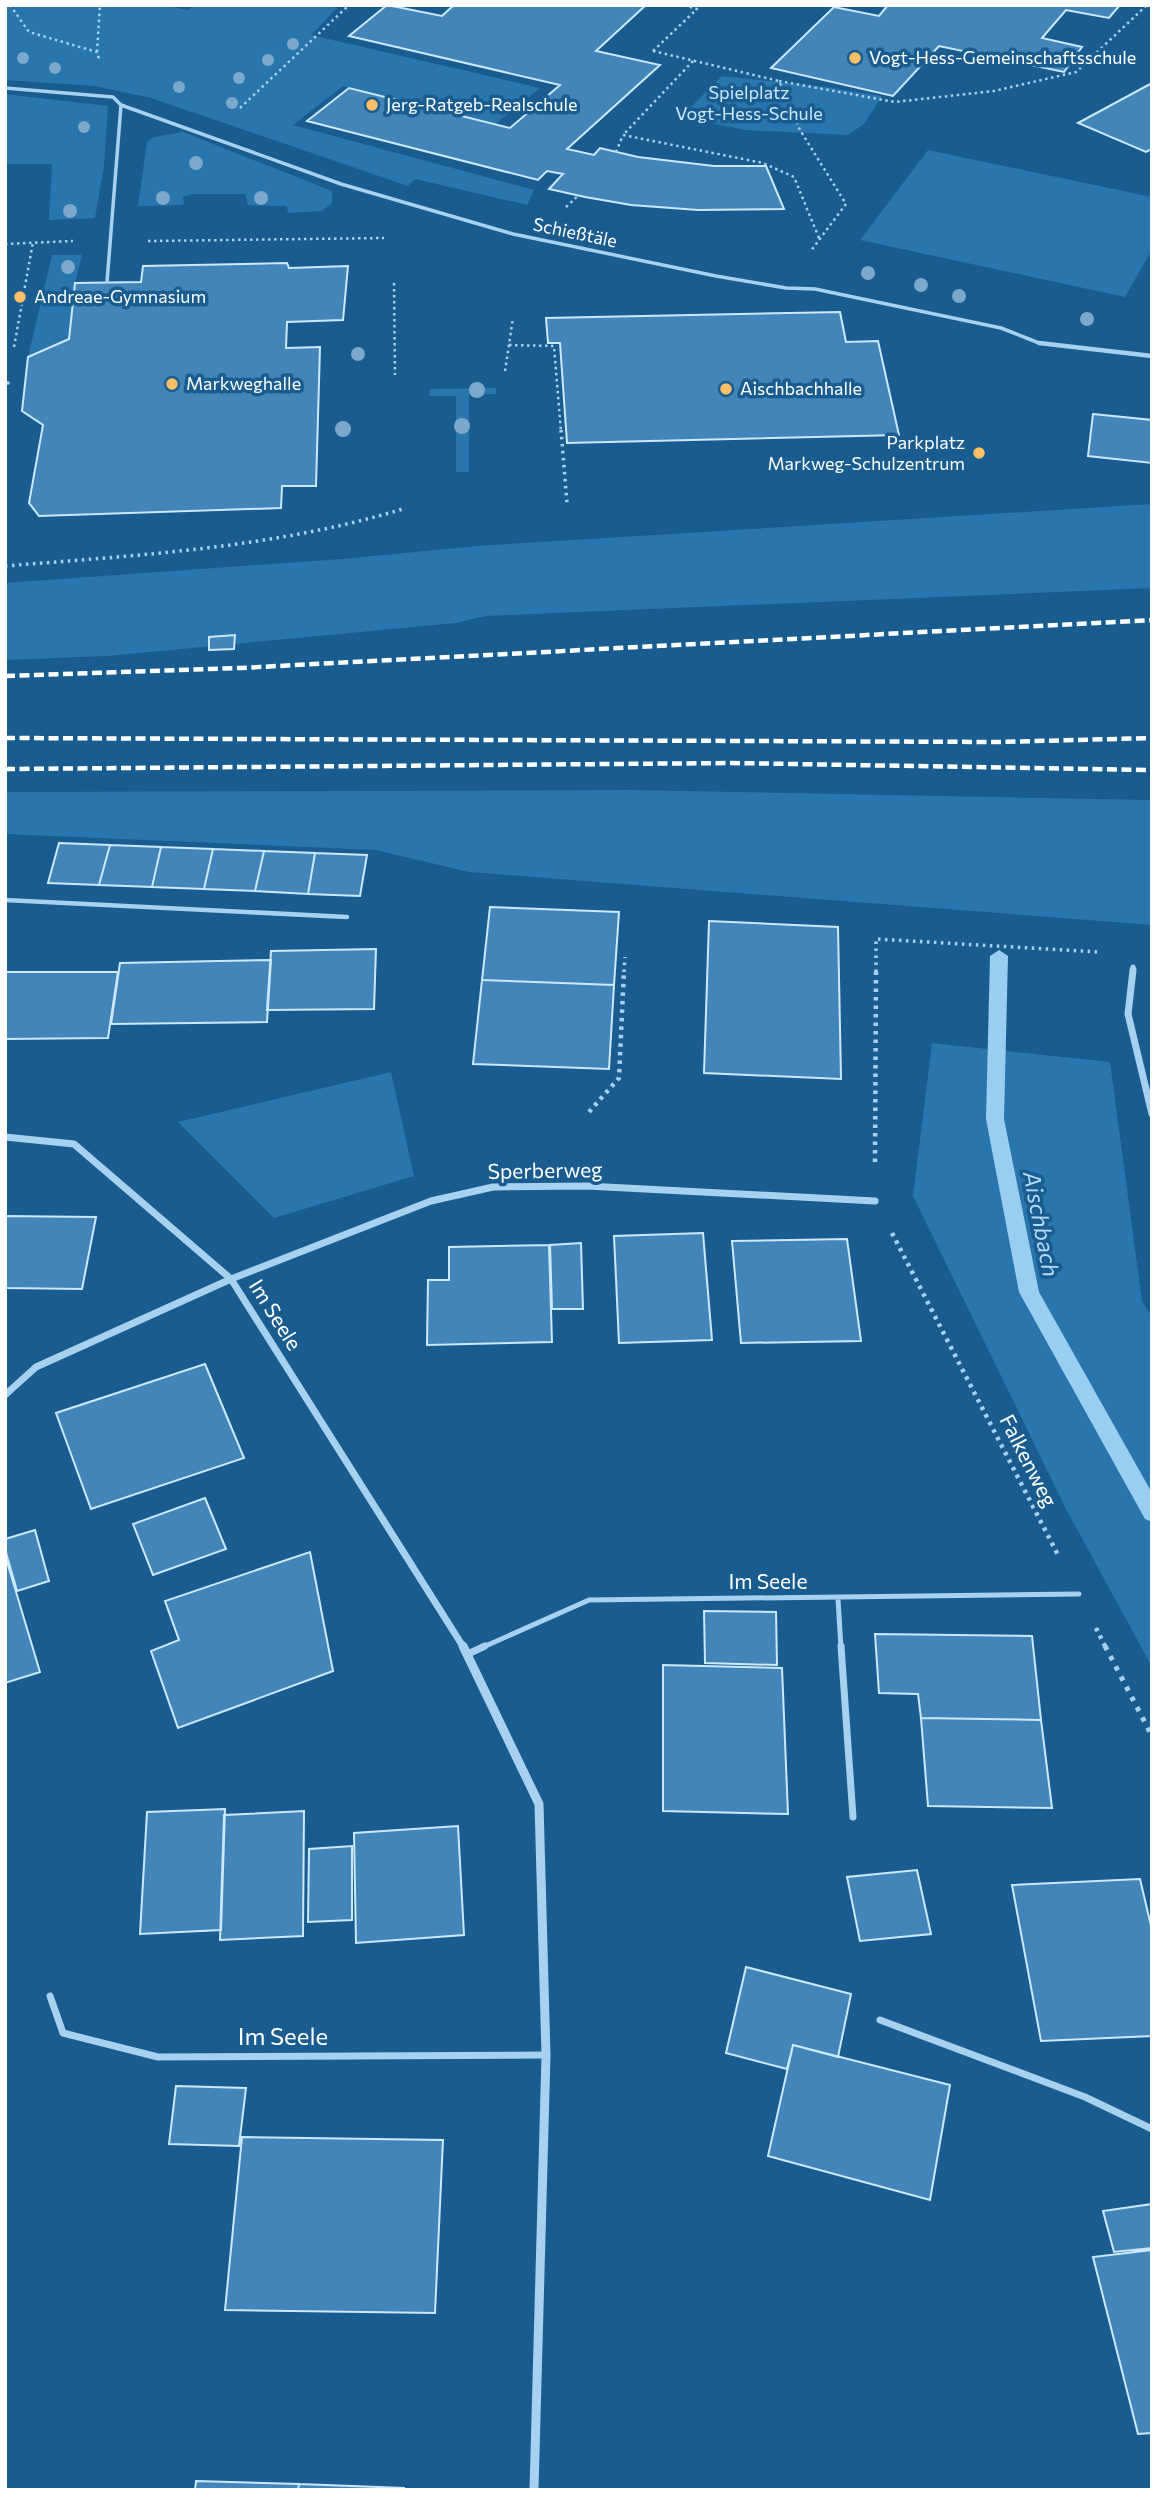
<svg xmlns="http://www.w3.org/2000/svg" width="1157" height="2495" font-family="Commissioner,sans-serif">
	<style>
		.green { fill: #2975ad }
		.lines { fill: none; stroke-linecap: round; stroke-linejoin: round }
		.stream { fill: #9acef1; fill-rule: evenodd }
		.building { fill: #4286b9; stroke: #cde8fb; stroke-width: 2 }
		.path-far3 { stroke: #a7d1ef; stroke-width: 2.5; stroke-dasharray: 2.5 3.5; stroke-linecap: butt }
		.path-far2 { stroke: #a7d1ef; stroke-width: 3.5; stroke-dasharray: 2.5 4.5; stroke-linecap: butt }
		.path-far1 { stroke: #a7d1ef; stroke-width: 4.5; stroke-dasharray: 3.5 5; stroke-linecap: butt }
		.path { stroke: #a7d1ef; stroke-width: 5; stroke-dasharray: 4.5 7; stroke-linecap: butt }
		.service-far3 { stroke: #a7d1ef; stroke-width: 3.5 }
		.service-far2 { stroke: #a7d1ef; stroke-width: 4.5 }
		.service-far1 { stroke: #a7d1ef; stroke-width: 5 }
		.service { stroke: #a7d1ef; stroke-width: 7 }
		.minor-far3 { stroke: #a7d1ef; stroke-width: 4.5 }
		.minor-far2 { stroke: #a7d1ef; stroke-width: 5 }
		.minor-far1 { stroke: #a7d1ef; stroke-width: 7 }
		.minor { stroke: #a7d1ef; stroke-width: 9 }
		.rail { stroke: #fff; stroke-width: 4.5; stroke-dasharray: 10 4.5; stroke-linecap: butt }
		.tree { fill: #7ca9cb }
		.poi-dot { fill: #ffbf65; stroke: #195c90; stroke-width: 2.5 }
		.labels { text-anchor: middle; stroke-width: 7; stroke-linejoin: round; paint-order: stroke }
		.far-poi-label { font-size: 18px; fill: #fff; stroke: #195c90; text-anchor: start }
		.far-park-label { font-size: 18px; fill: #cde8fb; stroke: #195c90 }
		.far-street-label { font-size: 18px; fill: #fff; stroke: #195c90 }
		.street-label { font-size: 21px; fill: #fff; stroke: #195c90 }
		.water-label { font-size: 23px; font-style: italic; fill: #b3daf6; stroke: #195c90 }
		.near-street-label { font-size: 24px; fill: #fff; stroke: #195c90 }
	</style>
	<rect width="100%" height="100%" fill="#195c90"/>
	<!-- green -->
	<path class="green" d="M 5,5 L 163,5 L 188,10 L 195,5 L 325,5 L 337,8 L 311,35 L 540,88 L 494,125 L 343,86 L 293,125 L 534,190 L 527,205 L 415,179 L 408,186 L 151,98 L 94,86 L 5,80 Z
		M 722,76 L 826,87 L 882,96 L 864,124 L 848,135 L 745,130 L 681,117 Z
		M 5,94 L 108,106 L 104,166 L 95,218 L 49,220 L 52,164 L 5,164 Z
		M 183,132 L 332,191 L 332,203 L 322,211 L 288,213 L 287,206 L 248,205 L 245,194 L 193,194 L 183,197 L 184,205 L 138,206 L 147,142 L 154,137 Z
		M 928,150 L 1152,197 L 1152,250 L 1125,297 L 860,240 Z
		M 52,255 L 82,255 L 75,283 L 69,339 L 28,357 Z
		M 496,388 L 496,394 L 469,395 L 469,472 L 456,472 L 456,396 L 429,396 L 430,389 Z
		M 1152,504 L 1152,588 L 486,616 L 456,623 L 107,656 L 5,660 L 5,583 L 342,559 L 477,546 Z
		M 630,790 L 1152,800 L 1152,925 L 469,872 L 376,850 L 5,834 L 5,792 Z
		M 932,1043 L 1110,1062 L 1142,1301 L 1152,1317 L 1152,1667 L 1066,1509 L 913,1196 Z
		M 391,1072 L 414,1176 L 274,1218 L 178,1122 Z"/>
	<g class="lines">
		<!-- stream -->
		<path class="stream" d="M 999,950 L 1008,956 L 1004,1119 L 1039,1292 L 1152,1493 L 1152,1522 L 1145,1519 L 1019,1292 L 986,1119 L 990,956 Z"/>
	</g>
	<!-- building -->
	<path class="building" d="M 387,5 L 442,16 L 454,5 L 646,5 L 596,51 L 660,65 L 567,149 L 594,155 L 600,148 L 638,157 L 714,166 L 766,166 L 784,209 L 698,210 L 631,205 L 585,197 L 549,189 L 563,174 L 547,171 L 538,180 L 307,121 L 349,88 L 510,128 L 560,85 L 349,36 Z
		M 888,5 L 1120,5 L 1109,18 L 1066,10 L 1042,38 L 1082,47 L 1064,72 L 939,46 L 893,96 L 771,68 L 834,7 L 879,16 Z
		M 1152,83 L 1152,149 L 1146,152 L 1078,123 Z
		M 287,263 L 289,268 L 348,266 L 343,320 L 287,322 L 286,348 L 320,347 L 316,486 L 282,486 L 281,508 L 39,516 L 29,503 L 43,425 L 22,411 L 28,357 L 69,339 L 75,283 L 141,282 L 143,266 Z
		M 840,312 L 846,342 L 878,341 L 899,435 L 567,443 L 560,343 L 548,343 L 546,318 Z
		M 1093,414 L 1152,420 L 1152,463 L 1088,456 Z
		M 235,635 L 234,649 L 209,650 L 209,637 Z
		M 59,843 L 110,845 L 99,885 L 48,883 Z
		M 110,845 L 161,847 L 152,887 L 99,885 Z
		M 161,847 L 213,849 L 204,889 L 152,887 Z
		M 213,849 L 264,851 L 255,891 L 204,889 Z
		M 264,851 L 315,853 L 308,894 L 255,891 Z
		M 315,853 L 367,855 L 360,896 L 308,894 Z
		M 490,907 L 619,912 L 614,985 L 482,980 Z
		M 709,921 L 838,927 L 841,1079 L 704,1073 Z
		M 376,949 L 374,1009 L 267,1010 L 271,951 Z
		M 271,960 L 267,1022 L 111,1024 L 120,963 Z
		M 5,972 L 118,972 L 108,1038 L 5,1039 Z
		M 482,980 L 614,985 L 609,1069 L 473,1064 Z
		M 5,1216 L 96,1217 L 82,1289 L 5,1288 Z
		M 703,1233 L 712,1340 L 619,1343 L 614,1236 Z
		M 847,1239 L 861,1341 L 741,1343 L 732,1241 Z
		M 581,1243 L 583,1309 L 552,1309 L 550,1245 Z
		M 549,1245 L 552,1342 L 427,1345 L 428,1280 L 449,1280 L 449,1247 Z
		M 205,1364 L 244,1458 L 91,1509 L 56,1413 Z
		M 205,1498 L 226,1549 L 153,1575 L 133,1524 Z
		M 35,1530 L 49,1581 L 17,1591 L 5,1549 L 5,1539 Z
		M 310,1552 L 333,1671 L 178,1728 L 151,1651 L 179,1640 L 165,1601 Z
		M 5,1555 L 40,1672 L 5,1683 Z
		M 704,1611 L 776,1612 L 777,1665 L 705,1663 Z
		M 875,1634 L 1032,1636 L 1041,1720 L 921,1718 L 918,1694 L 879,1693 Z
		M 663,1665 L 782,1668 L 788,1814 L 663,1811 Z
		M 921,1718 L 1041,1720 L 1052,1808 L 928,1806 Z
		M 225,1809 L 221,1930 L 140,1934 L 147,1812 Z
		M 304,1811 L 303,1936 L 220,1940 L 224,1815 Z
		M 458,1826 L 464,1935 L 356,1943 L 354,1833 Z
		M 352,1846 L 352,1920 L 308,1922 L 309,1849 Z
		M 917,1870 L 931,1934 L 860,1941 L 847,1877 Z
		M 1140,1879 L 1152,1930 L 1152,2036 L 1041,2041 L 1012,1885 Z
		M 746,1967 L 851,1994 L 838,2057 L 793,2045 L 787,2069 L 726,2053 Z
		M 793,2045 L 950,2085 L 930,2200 L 768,2156 Z
		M 176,2086 L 246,2088 L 239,2146 L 169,2144 Z
		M 242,2137 L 443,2140 L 435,2313 L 225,2310 Z
		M 1152,2204 L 1152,2248 L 1114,2252 L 1103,2211 Z
		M 1152,2250 L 1152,2433 L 1138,2434 L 1093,2257 Z
		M 196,2481 L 299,2484 L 298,2490 L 195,2490 Z
		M 299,2484 L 404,2488 L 404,2490 L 298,2490 Z"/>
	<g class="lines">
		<!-- path-far3 -->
		<path class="path-far3" d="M 10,5 L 29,32 L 97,52 L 99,59
			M 653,51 L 779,81 L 800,130 L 846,204 L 810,252
			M 653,51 L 697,9 L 683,5
			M 97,52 L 100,5
			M 693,61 L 623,135 L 763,163 L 794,177 L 819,238
			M 779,81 L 895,102 L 994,91 L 1076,72 L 1147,5
			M 240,108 L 349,5
			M 616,152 L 623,135
			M 566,207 L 578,196
			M 148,241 L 384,238
			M 5,244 L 73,241
			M 394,283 L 395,375
			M 509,345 L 554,346 L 561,432
			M 14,347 L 33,242
			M 505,371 L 513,318"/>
		<!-- path-far2 -->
		<path class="path-far2" d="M 561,430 L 567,503
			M 5,566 C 140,555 276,548 406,508
			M 624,972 L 625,957
			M 876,972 L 876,939 L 1099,952"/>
		<!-- path-far1 -->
		<path class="path-far1" d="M 589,1112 L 619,1078 L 624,970
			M 875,1162 L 876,970
			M 892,1233 L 1058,1555
			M 1096,1628 L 1106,1648"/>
		<!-- path -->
		<path class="path" d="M 1105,1646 L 1152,1736"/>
		<!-- service-far3 -->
		<path class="service-far3" d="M 5,88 L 113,97 L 121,105 L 341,184 L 513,234 L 716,276 L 786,288 L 815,289 L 1001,328 L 1039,343
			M 107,282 L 121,105
			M 5,383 L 8,383"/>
		<!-- service-far2 -->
		<path class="service-far2" d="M 5,900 L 347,917"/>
		<!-- service-far1 -->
		<path class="service-far1" d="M 838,1599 L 841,1648
			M 481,1648 L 589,1600 L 1079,1594"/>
		<!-- service -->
		<path class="service" d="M 841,1646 L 853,1817
			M 468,1654 L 485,1646
			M 50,1996 L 63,2033 L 158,2057 L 546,2055
			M 880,2020 L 1085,2097 L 1152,2129"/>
		<!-- minor-far3 -->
		<path class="minor-far3" d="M 1039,343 L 1152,356"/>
		<!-- minor-far2 -->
		<path class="minor-far2" d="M 1133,972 L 1133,967"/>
		<!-- minor-far1 -->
		<path class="minor-far1" d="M 1133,970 L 1128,1014 L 1152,1114
			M 5,1137 L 74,1144 L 231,1279 L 464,1648
			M 5,1395 L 36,1367 L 231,1279 L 431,1201 L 493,1187 L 587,1186 L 875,1201"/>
		<!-- minor -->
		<path class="minor" d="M 463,1646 L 539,1804 L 546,2055 L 534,2490"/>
		<!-- rail -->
		<path class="rail" d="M 5,676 L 240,668 L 1152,620
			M 5,738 L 998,742 L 1152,738
			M 5,769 L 732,763 L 1152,770"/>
	</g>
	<!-- trees -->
	<g class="tree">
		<circle cx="293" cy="44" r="6"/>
		<circle cx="23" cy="58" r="6"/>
		<circle cx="268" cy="60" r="6"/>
		<circle cx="55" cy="68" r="6"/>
		<circle cx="239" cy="78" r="6"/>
		<circle cx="179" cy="87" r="6"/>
		<circle cx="232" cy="103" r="6"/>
		<circle cx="84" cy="127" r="6"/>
		<circle cx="196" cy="163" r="7"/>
		<circle cx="163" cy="198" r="7"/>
		<circle cx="261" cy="198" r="7"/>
		<circle cx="70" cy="211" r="7"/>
		<circle cx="68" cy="267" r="7"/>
		<circle cx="868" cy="273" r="7"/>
		<circle cx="921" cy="285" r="7"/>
		<circle cx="959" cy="296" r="7"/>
		<circle cx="1087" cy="319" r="7"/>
		<circle cx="358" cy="354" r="7"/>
		<circle cx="477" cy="390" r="8"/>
		<circle cx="462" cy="426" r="8"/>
		<circle cx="343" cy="429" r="8"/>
	</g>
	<!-- markers -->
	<g class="poi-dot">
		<circle cx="855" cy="58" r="7"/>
		<circle cx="372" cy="105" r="7"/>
		<circle cx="20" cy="297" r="7"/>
		<circle cx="172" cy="384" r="7"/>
		<circle cx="726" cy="389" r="7"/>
		<circle cx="979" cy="453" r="7"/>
	</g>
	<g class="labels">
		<!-- far-poi labels -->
		<g class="far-poi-label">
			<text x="869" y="64">Vogt-Hess-Gemeinschaftsschule</text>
			<text x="386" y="111">Jerg-Ratgeb-Realschule</text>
			<text x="34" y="303">Andreae-Gymnasium</text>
			<text x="186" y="390">Markweghalle</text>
			<text x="740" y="395">Aischbachhalle</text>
			<text x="965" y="449" text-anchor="end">Parkplatz<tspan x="965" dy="21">Markweg-Schulzentrum</tspan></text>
		</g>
		<!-- far-park labels -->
		<g class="far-park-label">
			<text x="749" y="99">Spielplatz<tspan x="749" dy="21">Vogt-Hess-Schule</tspan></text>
		</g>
		<!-- far-street labels -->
		<g class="far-street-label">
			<text transform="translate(575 233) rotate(12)" y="6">Schießtäle</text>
		</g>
		<!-- street labels -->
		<g class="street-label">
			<text transform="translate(545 1171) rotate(-1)" y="7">Sperberweg</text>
			<text transform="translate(275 1315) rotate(58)" y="7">Im Seele</text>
			<text transform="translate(1028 1461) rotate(63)" y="7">Falkenweg</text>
			<text x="768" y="1589">Im Seele</text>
		</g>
		<!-- water labels -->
		<g class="water-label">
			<text transform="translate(1041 1224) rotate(79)" y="8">Aischbach</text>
		</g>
		<!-- near-street labels -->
		<g class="near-street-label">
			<text x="283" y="2045">Im Seele</text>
		</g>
	</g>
	<!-- border -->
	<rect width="1157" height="2495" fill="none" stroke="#ffffff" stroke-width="14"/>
</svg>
